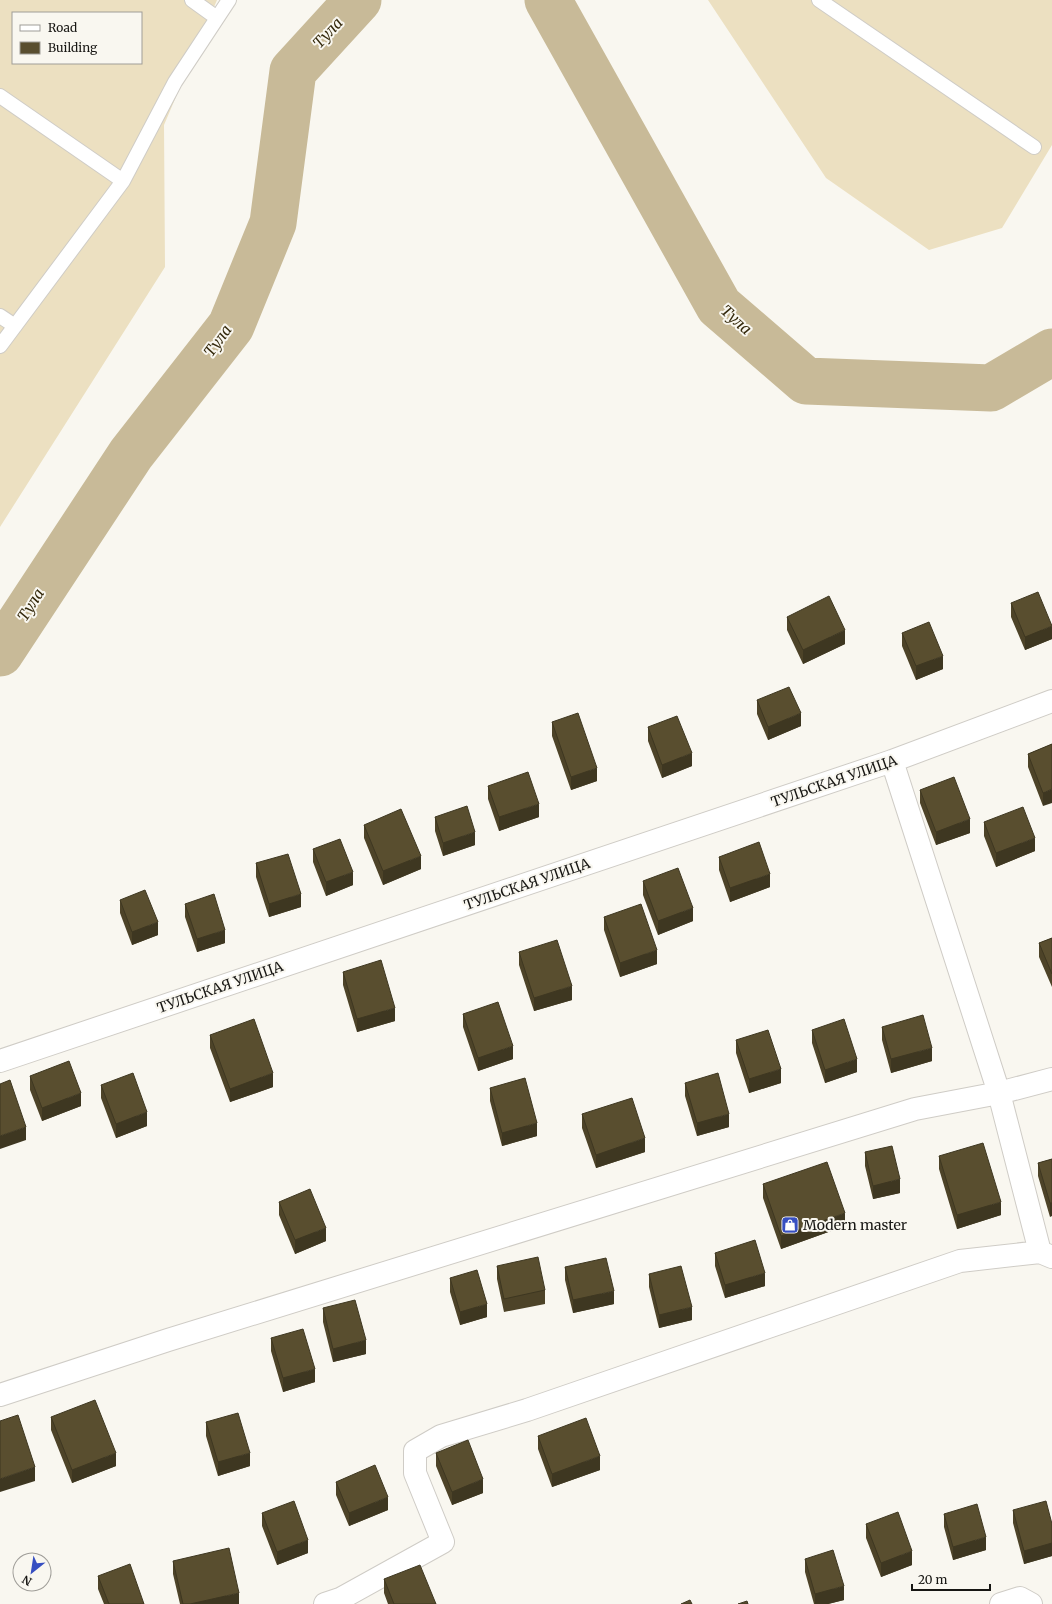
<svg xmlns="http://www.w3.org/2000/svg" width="1052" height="1604" font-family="Merriweather,serif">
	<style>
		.garden { fill: #ece0c1; fill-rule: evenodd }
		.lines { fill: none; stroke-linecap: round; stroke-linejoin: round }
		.river { stroke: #c8ba98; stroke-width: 47 }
		.service-casing { stroke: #cfccc6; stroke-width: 16 }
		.minor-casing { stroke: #cfccc6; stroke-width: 24 }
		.service { stroke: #fff; stroke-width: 14 }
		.minor { stroke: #fff; stroke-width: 22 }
		.wall { fill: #4d4328 }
		.shaded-wall { fill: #3e3721 }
		.building { fill: #594e2f; stroke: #3e3721 }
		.labels { text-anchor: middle; stroke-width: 4; stroke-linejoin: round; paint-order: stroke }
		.street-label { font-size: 14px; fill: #171613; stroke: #f9f7f0 }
		.poi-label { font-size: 14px; fill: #171613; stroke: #f9f7f0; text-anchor: start }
		.water-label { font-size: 15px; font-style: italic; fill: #34290c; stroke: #f9f7f0 }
	</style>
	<rect width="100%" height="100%" fill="#f9f7f0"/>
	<!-- garden -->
	<path class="garden" d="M 0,0 L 217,0 L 164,125 L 165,267 L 0,527 ZM 13,13 L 141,13 L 141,63 L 13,63 Z
		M 708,0 L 1052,0 L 1052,145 L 1002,228 L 929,250 L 826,178 Z"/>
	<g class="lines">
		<!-- river -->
		<path class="river" d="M 548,0 L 719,306 L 806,381 L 991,388 L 1052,352
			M 0,653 L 131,454 L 231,326 L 273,223 L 293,71 L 358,0"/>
		<!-- service casing -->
		<g class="service-casing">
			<path id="service" d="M 192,0 L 217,18
				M 819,0 L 1034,147
				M 0,96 L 123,181
				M 0,316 L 15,326
				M 0,346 L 123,181 L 175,82 L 229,0"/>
		</g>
		<!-- minor casing -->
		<g class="minor-casing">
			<path id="minor" d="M 892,761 L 999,1093 L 1040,1252 L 1052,1257
				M 0,1061 L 892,761 L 1052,701
				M 0,1395 L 168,1340 L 915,1109 L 999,1093 L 1052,1079
				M 325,1604 L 340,1599 L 443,1542 L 415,1473 L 415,1451 L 441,1436 L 527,1410 L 960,1261 L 1040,1252
				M 1001,1604 L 1020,1598 L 1031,1604"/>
		</g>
		<!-- service -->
		<use href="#service" class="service"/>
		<!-- minor -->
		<use href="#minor" class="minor"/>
	</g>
	<!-- wall -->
	<path class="wall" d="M 1011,603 L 1052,639 L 1025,650 L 1011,617 Z
		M 787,617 L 845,644 L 803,664 L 787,630 Z
		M 902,633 L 943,669 L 916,680 L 902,646 Z
		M 757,700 L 801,726 L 768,740 L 757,714 Z
		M 552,722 L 597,781 L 571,790 L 552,736 Z
		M 648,727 L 692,766 L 662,778 L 648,741 Z
		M 1052,744 L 1043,806 L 1028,767 L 1028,754 Z
		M 488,786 L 539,817 L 499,831 L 488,799 Z
		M 920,790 L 970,833 L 936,845 L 920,803 Z
		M 435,817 L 475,845 L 443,856 L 435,831 Z
		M 984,822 L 1035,851 L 996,867 L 984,836 Z
		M 364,825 L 421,869 L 383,885 L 364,838 Z
		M 313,849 L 353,885 L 326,896 L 313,862 Z
		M 719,857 L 770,887 L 730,902 L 719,870 Z
		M 256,863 L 301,907 L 269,917 L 256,877 Z
		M 643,881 L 693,921 L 658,935 L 643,895 Z
		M 120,900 L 158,935 L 132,945 L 120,913 Z
		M 185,904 L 225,943 L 197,952 L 185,917 Z
		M 604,917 L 657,964 L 620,977 L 604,930 Z
		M 1052,938 L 1052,987 L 1039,957 L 1039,943 Z
		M 519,952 L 572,1000 L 534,1011 L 519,965 Z
		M 343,972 L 395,1021 L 357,1032 L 343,985 Z
		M 463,1014 L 513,1059 L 478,1071 L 463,1027 Z
		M 882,1027 L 932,1061 L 891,1073 L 882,1040 Z
		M 812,1030 L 857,1072 L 825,1083 L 812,1043 Z
		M 210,1035 L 273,1087 L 230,1102 L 210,1048 Z
		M 736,1040 L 781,1083 L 749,1093 L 736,1053 Z
		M 30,1076 L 81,1106 L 42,1121 L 30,1090 Z
		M 685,1083 L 729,1127 L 697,1136 L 685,1096 Z
		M 101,1085 L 147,1126 L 116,1138 L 101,1098 Z
		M 490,1088 L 537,1136 L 502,1146 L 490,1101 Z
		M 582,1114 L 645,1152 L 596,1168 L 582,1128 Z
		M 865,1152 L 900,1193 L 873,1199 L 865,1166 Z
		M 939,1156 L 1001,1215 L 957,1229 L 939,1169 Z
		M 1052,1159 L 1050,1217 L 1038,1176 L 1038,1163 Z
		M 763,1184 L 845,1226 L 781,1249 L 763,1198 Z
		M 279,1202 L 326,1241 L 295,1254 L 279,1215 Z
		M 715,1253 L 765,1286 L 725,1298 L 715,1266 Z
		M 497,1266 L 545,1290 L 545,1304 L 504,1312 L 497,1279 Z
		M 565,1267 L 614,1304 L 573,1313 L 565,1280 Z
		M 649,1274 L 692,1320 L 659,1328 L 649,1287 Z
		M 450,1278 L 487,1317 L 460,1325 L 450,1292 Z
		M 323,1308 L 366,1354 L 333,1362 L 323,1322 Z
		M 271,1338 L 315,1382 L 283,1392 L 271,1351 Z
		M 51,1417 L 116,1466 L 72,1483 L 51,1430 Z
		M 206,1422 L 250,1466 L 218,1476 L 206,1436 Z
		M 538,1436 L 600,1470 L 552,1487 L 538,1449 Z
		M 436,1453 L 483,1493 L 452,1505 L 436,1466 Z
		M 336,1482 L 388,1510 L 349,1526 L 336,1495 Z
		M 1013,1510 L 1052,1524 L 1052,1556 L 1024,1564 L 1013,1523 Z
		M 262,1513 L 308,1553 L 277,1565 L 262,1526 Z
		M 944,1514 L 986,1550 L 953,1560 L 944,1527 Z
		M 866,1524 L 912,1565 L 881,1577 L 866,1538 Z
		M 805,1559 L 844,1600 L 828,1604 L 814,1604 L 805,1572 Z
		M 173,1561 L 239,1604 L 180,1604 L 173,1574 Z
		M 98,1576 L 144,1604 L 104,1604 L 98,1589 Z
		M 384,1579 L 436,1604 L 388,1604 L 384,1593 Z"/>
	<!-- shaded-wall -->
	<path class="shaded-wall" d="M 1052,626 L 1052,639 L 1025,650 L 1025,637 Z
		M 845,630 L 845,644 L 803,664 L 803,650 Z
		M 943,656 L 943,669 L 916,680 L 916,666 Z
		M 801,713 L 801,726 L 768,740 L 768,727 Z
		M 692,753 L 692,766 L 662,778 L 662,765 Z
		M 597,768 L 597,781 L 571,790 L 571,777 Z
		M 1052,789 L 1052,803 L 1043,806 L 1043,793 Z
		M 539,804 L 539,817 L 499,831 L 499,817 Z
		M 970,819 L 970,833 L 936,845 L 936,832 Z
		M 475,832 L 475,845 L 443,856 L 443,843 Z
		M 1035,838 L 1035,851 L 996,867 L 996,853 Z
		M 421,856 L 421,869 L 383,885 L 383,871 Z
		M 353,872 L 353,885 L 326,896 L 326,882 Z
		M 770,874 L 770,887 L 730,902 L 730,888 Z
		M 301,894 L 301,907 L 269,917 L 269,904 Z
		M 693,908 L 693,921 L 658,935 L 658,921 Z
		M 158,922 L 158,935 L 132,945 L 132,932 Z
		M 225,930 L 225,943 L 197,952 L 197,939 Z
		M 657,950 L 657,964 L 620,977 L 620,963 Z
		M 572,986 L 572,1000 L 534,1011 L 534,998 Z
		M 395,1008 L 395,1021 L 357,1032 L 357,1019 Z
		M 513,1046 L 513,1059 L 478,1071 L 478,1058 Z
		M 932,1048 L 932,1061 L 891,1073 L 891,1059 Z
		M 857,1059 L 857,1072 L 825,1083 L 825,1070 Z
		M 781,1069 L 781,1083 L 749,1093 L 749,1079 Z
		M 273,1073 L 273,1087 L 230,1102 L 230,1089 Z
		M 81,1093 L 81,1106 L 42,1121 L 42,1108 Z
		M 147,1112 L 147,1126 L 116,1138 L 116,1124 Z
		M 729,1114 L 729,1127 L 697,1136 L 697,1123 Z
		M 537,1123 L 537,1136 L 502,1146 L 502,1133 Z
		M 26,1127 L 26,1140 L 0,1149 L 0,1136 Z
		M 645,1138 L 645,1152 L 596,1168 L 596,1155 Z
		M 900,1179 L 900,1193 L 873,1199 L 873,1186 Z
		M 1001,1202 L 1001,1215 L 957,1229 L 957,1215 Z
		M 1050,1203 L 1052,1203 L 1052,1216 L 1050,1217 Z
		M 845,1213 L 845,1226 L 781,1249 L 781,1236 Z
		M 326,1228 L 326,1241 L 295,1254 L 295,1240 Z
		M 765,1273 L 765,1286 L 725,1298 L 725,1285 Z
		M 614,1291 L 614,1304 L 573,1313 L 573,1300 Z
		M 487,1304 L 487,1317 L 460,1325 L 460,1312 Z
		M 692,1307 L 692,1320 L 659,1328 L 659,1315 Z
		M 366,1340 L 366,1354 L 333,1362 L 333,1349 Z
		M 315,1369 L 315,1382 L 283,1392 L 283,1378 Z
		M 116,1453 L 116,1466 L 72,1483 L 72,1470 Z
		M 250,1453 L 250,1466 L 218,1476 L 218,1462 Z
		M 600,1456 L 600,1470 L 552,1487 L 552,1474 Z
		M 35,1467 L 35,1481 L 0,1492 L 0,1479 Z
		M 483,1479 L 483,1493 L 452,1505 L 452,1492 Z
		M 388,1497 L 388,1510 L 349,1526 L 349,1513 Z
		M 986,1537 L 986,1550 L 953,1560 L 953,1547 Z
		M 308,1540 L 308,1553 L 277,1565 L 277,1552 Z
		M 1052,1543 L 1052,1556 L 1024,1564 L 1024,1551 Z
		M 912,1551 L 912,1565 L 881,1577 L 881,1563 Z
		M 844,1586 L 844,1600 L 828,1604 L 815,1604 L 815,1594 Z
		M 239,1593 L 239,1604 L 190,1604 Z"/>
	<!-- building -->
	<path class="building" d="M 1038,592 L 1052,626 L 1025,637 L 1011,603 Z
		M 829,596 L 845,630 L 803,650 L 787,617 Z
		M 929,622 L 943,656 L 916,666 L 902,633 Z
		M 789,687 L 801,713 L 768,727 L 757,700 Z
		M 578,713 L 597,768 L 571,777 L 552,722 Z
		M 677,716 L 692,753 L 662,765 L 648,727 Z
		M 1052,744 L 1052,789 L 1043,793 L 1028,754 Z
		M 528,772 L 539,804 L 499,817 L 488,786 Z
		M 954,777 L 970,819 L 936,832 L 920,790 Z
		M 467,806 L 475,832 L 443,843 L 435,817 Z
		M 1023,807 L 1035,838 L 996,853 L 984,822 Z
		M 401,809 L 421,856 L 383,871 L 364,825 Z
		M 340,839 L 353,872 L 326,882 L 313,849 Z
		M 759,842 L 770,874 L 730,888 L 719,857 Z
		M 288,854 L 301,894 L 269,904 L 256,863 Z
		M 678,868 L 693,908 L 658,921 L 643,881 Z
		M 145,890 L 158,922 L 132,932 L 120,900 Z
		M 214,894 L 225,930 L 197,939 L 185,904 Z
		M 641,904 L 657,950 L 620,963 L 604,917 Z
		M 1052,938 L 1052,974 L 1039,943 Z
		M 557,940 L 572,986 L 534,998 L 519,952 Z
		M 381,960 L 395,1008 L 357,1019 L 343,972 Z
		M 498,1002 L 513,1046 L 478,1058 L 463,1014 Z
		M 923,1015 L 932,1048 L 891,1059 L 882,1027 Z
		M 254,1019 L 273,1073 L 230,1089 L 210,1035 Z
		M 844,1019 L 857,1059 L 825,1070 L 812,1030 Z
		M 768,1030 L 781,1069 L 749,1079 L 736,1040 Z
		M 69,1061 L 81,1093 L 42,1108 L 30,1076 Z
		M 133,1073 L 147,1112 L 116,1124 L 101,1085 Z
		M 718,1073 L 729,1114 L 697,1123 L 685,1083 Z
		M 525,1078 L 537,1123 L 502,1133 L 490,1088 Z
		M 10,1080 L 26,1127 L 0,1136 L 0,1084 Z
		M 632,1098 L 645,1138 L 596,1155 L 582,1114 Z
		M 983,1143 L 1001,1202 L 957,1215 L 939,1156 Z
		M 892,1146 L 900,1179 L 873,1186 L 865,1152 Z
		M 1052,1159 L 1052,1203 L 1050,1203 L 1038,1163 Z
		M 827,1162 L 845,1213 L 781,1236 L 763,1184 Z
		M 310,1189 L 326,1228 L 295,1240 L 279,1202 Z
		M 755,1240 L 765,1273 L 725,1285 L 715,1253 Z
		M 538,1257 L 545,1290 L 504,1299 L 497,1266 Z
		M 606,1258 L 614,1291 L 573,1300 L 565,1267 Z
		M 681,1266 L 692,1307 L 659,1315 L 649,1274 Z
		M 477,1270 L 487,1304 L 460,1312 L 450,1278 Z
		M 355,1300 L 366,1340 L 333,1349 L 323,1308 Z
		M 303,1329 L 315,1369 L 283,1378 L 271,1338 Z
		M 95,1400 L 116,1453 L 72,1470 L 51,1417 Z
		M 238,1413 L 250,1453 L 218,1462 L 206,1422 Z
		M 18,1415 L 35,1467 L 0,1479 L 0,1421 Z
		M 586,1418 L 600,1456 L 552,1474 L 538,1436 Z
		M 468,1440 L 483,1479 L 452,1492 L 436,1453 Z
		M 375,1465 L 388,1497 L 349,1513 L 336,1482 Z
		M 294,1501 L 308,1540 L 277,1552 L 262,1513 Z
		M 1046,1501 L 1052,1524 L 1052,1543 L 1024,1551 L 1013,1510 Z
		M 977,1504 L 986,1537 L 953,1547 L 944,1514 Z
		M 898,1512 L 912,1551 L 881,1563 L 866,1524 Z
		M 229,1548 L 239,1593 L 190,1604 L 183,1604 L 173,1561 Z
		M 833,1550 L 844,1586 L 815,1594 L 805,1559 Z
		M 130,1564 L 144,1604 L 109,1604 L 98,1576 Z
		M 420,1565 L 436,1604 L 394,1604 L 384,1579 Z
		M 690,1600 L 692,1604 L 681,1604 Z
		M 747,1601 L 748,1604 L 738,1604 Z"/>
	<!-- icons -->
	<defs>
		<g id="shop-square" transform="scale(0.9)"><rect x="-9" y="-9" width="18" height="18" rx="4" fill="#374fc1" stroke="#f9f7f0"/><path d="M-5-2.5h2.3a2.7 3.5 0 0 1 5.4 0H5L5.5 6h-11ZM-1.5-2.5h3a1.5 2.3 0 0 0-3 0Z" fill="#fff"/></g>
	</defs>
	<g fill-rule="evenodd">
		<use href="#shop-square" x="790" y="1225"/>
	</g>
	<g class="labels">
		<!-- street labels -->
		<g class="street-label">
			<text transform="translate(834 781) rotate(-19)" y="5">ТУЛЬСКАЯ УЛИЦА</text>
			<text transform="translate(527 884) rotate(-19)" y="5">ТУЛЬСКАЯ УЛИЦА</text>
			<text transform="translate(220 987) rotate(-19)" y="5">ТУЛЬСКАЯ УЛИЦА</text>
		</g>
		<!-- poi labels -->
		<g class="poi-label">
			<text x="803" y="1230">Modern master</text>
		</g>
		<!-- water labels -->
		<g class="water-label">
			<text transform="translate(328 33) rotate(-47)" y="5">Тула</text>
			<text transform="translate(736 320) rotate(42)" y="5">Тула</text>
			<text transform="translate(218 341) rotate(-54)" y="5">Тула</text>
			<text transform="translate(31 605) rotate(-57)" y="5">Тула</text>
		</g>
	</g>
	<!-- legend -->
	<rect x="12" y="12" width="130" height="52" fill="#f9f7f0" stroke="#9f9d98"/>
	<rect x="20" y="25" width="20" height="6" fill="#ffffff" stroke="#9f9d98"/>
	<text x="48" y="32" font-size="12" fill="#171613">Road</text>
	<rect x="20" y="42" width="20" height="12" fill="#594e2f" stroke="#9f9d98"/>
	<text x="48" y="52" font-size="12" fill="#171613">Building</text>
	<!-- north arrow -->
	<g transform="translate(32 1572) rotate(210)"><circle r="19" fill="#f9f7f0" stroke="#9f9d98"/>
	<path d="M0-3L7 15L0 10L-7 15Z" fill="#374fc1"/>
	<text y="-6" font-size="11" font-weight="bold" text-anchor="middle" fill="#171613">N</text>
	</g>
	<!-- scale -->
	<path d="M912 1584v6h78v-6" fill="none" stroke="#171613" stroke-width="2"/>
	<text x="918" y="1584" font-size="12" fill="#171613" stroke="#f9f7f0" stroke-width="3" paint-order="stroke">20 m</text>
</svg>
